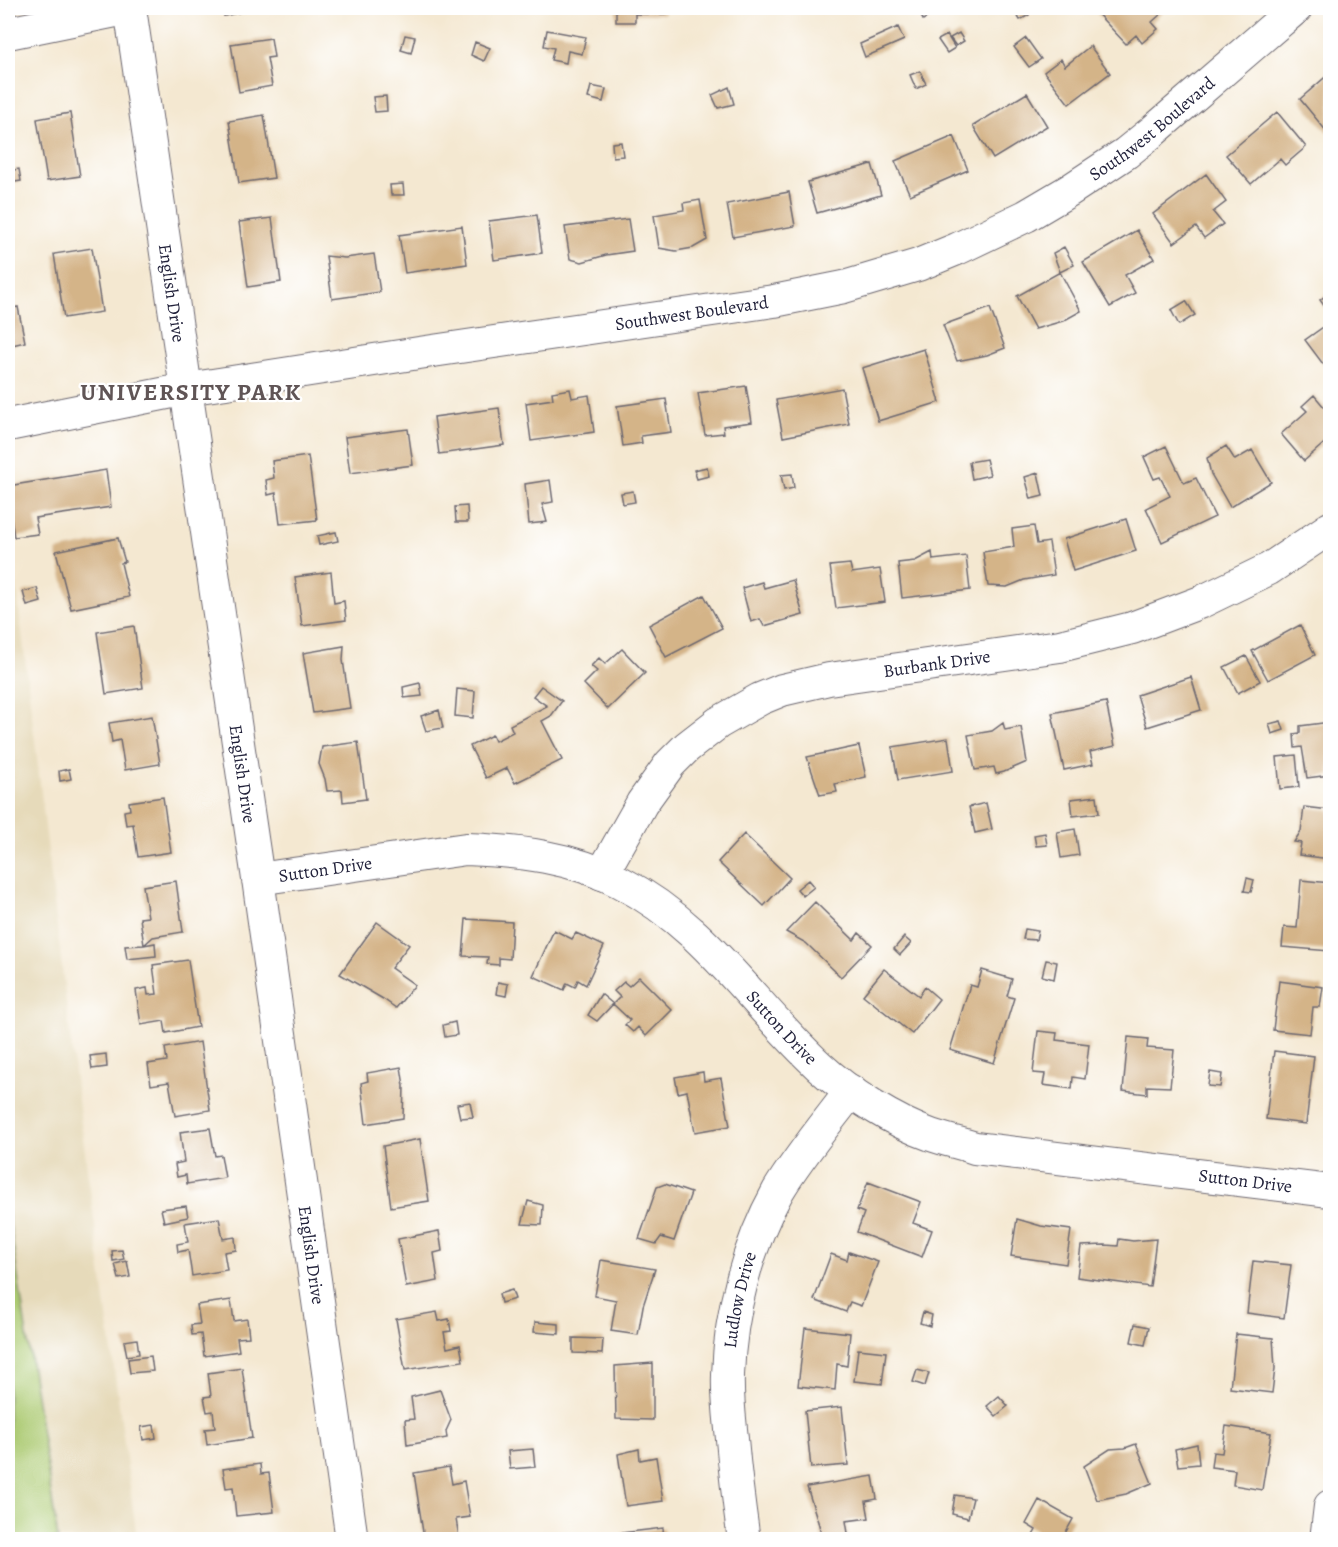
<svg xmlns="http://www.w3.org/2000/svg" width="1338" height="1547" font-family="Alegreya,serif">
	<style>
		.built { fill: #e6daba }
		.green { fill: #acca72; stroke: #677656; stroke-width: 1.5 }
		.building { fill: #d4b488 }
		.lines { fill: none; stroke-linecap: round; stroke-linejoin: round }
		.street-casing { stroke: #6c6770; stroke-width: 34 }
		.street { stroke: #fff; stroke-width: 32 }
		.labels { text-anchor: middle; stroke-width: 4.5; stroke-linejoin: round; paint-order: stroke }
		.street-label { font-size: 18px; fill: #22223b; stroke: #fff }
		.district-label { font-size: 24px; font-weight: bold; letter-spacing: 1.5px; fill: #605556; stroke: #fff }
	</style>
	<rect width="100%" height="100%" fill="#fff"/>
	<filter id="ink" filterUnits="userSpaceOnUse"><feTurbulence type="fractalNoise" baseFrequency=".0167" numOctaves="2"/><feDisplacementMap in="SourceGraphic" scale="12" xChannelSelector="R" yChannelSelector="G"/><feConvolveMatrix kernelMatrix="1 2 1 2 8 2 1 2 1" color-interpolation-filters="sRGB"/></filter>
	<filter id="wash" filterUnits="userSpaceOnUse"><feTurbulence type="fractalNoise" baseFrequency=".008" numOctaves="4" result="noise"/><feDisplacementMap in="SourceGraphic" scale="24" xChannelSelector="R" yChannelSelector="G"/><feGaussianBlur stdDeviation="1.35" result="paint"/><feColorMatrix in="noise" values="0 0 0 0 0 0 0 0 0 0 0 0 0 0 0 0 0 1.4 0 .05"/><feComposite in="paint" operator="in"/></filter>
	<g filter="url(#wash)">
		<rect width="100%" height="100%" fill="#f4e8d1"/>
		<!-- built -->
		<path class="built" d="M 8,516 L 76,1086 L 137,1539 L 8,1539 Z"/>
		<!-- green -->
		<path class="green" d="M 8,1212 L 58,1539 L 8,1539 Z"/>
		<g id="blocks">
			<!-- building -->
			<path class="building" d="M 222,8 L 258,8 L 224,16 Z
				M 616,8 L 664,8 L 665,14 L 635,14 L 635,22 L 616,22 Z
				M 922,8 L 929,8 L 933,14 L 923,20 L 918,10 Z
				M 1019,8 L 1025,8 L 1029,15 L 1020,20 L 1014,10 Z
				M 1092,8 L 1156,8 L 1162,13 L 1152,22 L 1158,29 L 1142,43 L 1136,35 L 1126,44 Z
				M 898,27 L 904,40 L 865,57 L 860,44 Z
				M 547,30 L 586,37 L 582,54 L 568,51 L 566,63 L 551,60 L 554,48 L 544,46 Z
				M 959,33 L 964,41 L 956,46 L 950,38 Z
				M 405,35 L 415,37 L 411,53 L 401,50 Z
				M 947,35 L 955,48 L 947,53 L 938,40 Z
				M 271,38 L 274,57 L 267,58 L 272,86 L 239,92 L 231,44 Z
				M 1026,38 L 1041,59 L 1029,67 L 1014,47 Z
				M 475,42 L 490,48 L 484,61 L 471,55 Z
				M 1090,46 L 1110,73 L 1069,104 L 1044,72 L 1061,59 L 1065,66 Z
				M 920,71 L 926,84 L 916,89 L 910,75 Z
				M 1330,73 L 1330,129 L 1327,132 L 1300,99 Z
				M 591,86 L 606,89 L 603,102 L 588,98 Z
				M 729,87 L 734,104 L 718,108 L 712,95 Z
				M 1027,93 L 1047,126 L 993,159 L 973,126 Z
				M 386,96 L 387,111 L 375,112 L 373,97 Z
				M 1277,112 L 1306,147 L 1285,165 L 1280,159 L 1251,184 L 1226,155 Z
				M 70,113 L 80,176 L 47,181 L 37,119 Z
				M 264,115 L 274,178 L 239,183 L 229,121 Z
				M 954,136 L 968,170 L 910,195 L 895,161 Z
				M 621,142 L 623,156 L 613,157 L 612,143 Z
				M 872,164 L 881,195 L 817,213 L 808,182 Z
				M 19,169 L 21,181 L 8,183 L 8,171 Z
				M 1206,174 L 1226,202 L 1213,212 L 1223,224 L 1204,238 L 1196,227 L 1174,243 L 1153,214 Z
				M 403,184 L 404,195 L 391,195 L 390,185 Z
				M 789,192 L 795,226 L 733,237 L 727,204 Z
				M 700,200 L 707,240 L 693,248 L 676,251 L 659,248 L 654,215 L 684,210 L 683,203 Z
				M 537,215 L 542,253 L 494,260 L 489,221 Z
				M 272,218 L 281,282 L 248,287 L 239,222 Z
				M 628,219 L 633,251 L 606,255 L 582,262 L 570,259 L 565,227 Z
				M 462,226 L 467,264 L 405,273 L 399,235 Z
				M 1137,230 L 1154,259 L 1125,275 L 1135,293 L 1110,307 L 1083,262 Z
				M 1064,247 L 1074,265 L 1060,272 L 1053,253 Z
				M 92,248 L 102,312 L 64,318 L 54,254 Z
				M 374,254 L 380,292 L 332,299 L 326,256 L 345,258 Z
				M 1060,272 L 1081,311 L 1063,321 L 1035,329 L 1017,296 Z
				M 1330,292 L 1330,314 L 1320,300 Z
				M 1186,301 L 1195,315 L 1179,325 L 1171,310 Z
				M 18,307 L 25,342 L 8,346 L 8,309 Z
				M 990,308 L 1005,348 L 987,355 L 957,361 L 943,325 Z
				M 1326,325 L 1330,331 L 1330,358 L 1323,364 L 1305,340 Z
				M 924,349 L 940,402 L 878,421 L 862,368 Z
				M 746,386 L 752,422 L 723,426 L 724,433 L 705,435 L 698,393 Z
				M 842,388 L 849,424 L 783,437 L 776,400 Z
				M 570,389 L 572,398 L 589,395 L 594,432 L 531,441 L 526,403 L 553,399 L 552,392 Z
				M 1314,395 L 1330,414 L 1330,438 L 1304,461 L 1281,434 L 1307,411 L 1302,406 Z
				M 666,399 L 671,432 L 641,436 L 642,443 L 623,446 L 617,406 Z
				M 499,408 L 504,445 L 439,454 L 434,417 Z
				M 408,429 L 413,465 L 350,473 L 345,437 Z
				M 1166,446 L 1184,483 L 1196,478 L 1215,517 L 1162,542 L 1146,508 L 1170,496 L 1160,477 L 1154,479 L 1144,457 Z
				M 1226,446 L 1235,460 L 1252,450 L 1271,482 L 1230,507 L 1211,474 L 1207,458 Z
				M 308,456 L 317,520 L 280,524 L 276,493 L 268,495 L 266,480 L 274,478 L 272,461 Z
				M 986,459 L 990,475 L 972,479 L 969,462 Z
				M 707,467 L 709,476 L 697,479 L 694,470 Z
				M 106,470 L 111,507 L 35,518 L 38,534 L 14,537 L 8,497 L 8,486 Z
				M 1038,473 L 1043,496 L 1031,499 L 1025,477 Z
				M 792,474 L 794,488 L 784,490 L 781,475 Z
				M 550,480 L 553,502 L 542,504 L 547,522 L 529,524 L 525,484 Z
				M 633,491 L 635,502 L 623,504 L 621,493 Z
				M 467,506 L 468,522 L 456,522 L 455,507 Z
				M 1126,519 L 1136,551 L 1073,571 L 1064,539 Z
				M 1034,526 L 1037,544 L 1049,542 L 1054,575 L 1024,580 L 1007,587 L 988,586 L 983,552 L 1014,547 L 1012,529 Z
				M 336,532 L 338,541 L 319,545 L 317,536 Z
				M 118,538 L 125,562 L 121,563 L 129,597 L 71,609 L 56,551 Z
				M 932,552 L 933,560 L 966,556 L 970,590 L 902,598 L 898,563 L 915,561 Z
				M 850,564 L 852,573 L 880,569 L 885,602 L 836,608 L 830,566 Z
				M 331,572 L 334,603 L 344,601 L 346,620 L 302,626 L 295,577 Z
				M 793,580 L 803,615 L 764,626 L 760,619 L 751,622 L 742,588 L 762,582 L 764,588 Z
				M 37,588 L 41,602 L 27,606 L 23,592 Z
				M 704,595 L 722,628 L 666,657 L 649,625 Z
				M 1300,625 L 1315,655 L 1268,680 L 1252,651 Z
				M 134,626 L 143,688 L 106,694 L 97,632 Z
				M 344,646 L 343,660 L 350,708 L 313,713 L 303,653 Z
				M 622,649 L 645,673 L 608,709 L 584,684 L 597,671 L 591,666 L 599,658 L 605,664 Z
				M 1246,656 L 1260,681 L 1238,693 L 1224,667 Z
				M 1191,677 L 1201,710 L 1147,727 L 1137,695 Z
				M 420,683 L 422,696 L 404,698 L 403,687 Z
				M 541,686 L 562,701 L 551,716 L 542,721 L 562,760 L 515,783 L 507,768 L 486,778 L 470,746 L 492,735 L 495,741 L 513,732 L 510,725 L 547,706 L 533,696 Z
				M 457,689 L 475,691 L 473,718 L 455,716 Z
				M 1106,702 L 1115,746 L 1090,752 L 1093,764 L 1064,770 L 1052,713 Z
				M 439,710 L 443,728 L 426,731 L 421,716 Z
				M 152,716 L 160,764 L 125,770 L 120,740 L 112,742 L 109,723 Z
				M 1281,721 L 1284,730 L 1272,734 L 1269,724 Z
				M 1330,722 L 1330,775 L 1307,778 L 1302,747 L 1295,748 L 1294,734 L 1300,733 L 1300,726 Z
				M 1003,723 L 1005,730 L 1021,727 L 1027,762 L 1004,772 L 996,774 L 994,767 L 975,770 L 968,735 L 992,731 Z
				M 948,738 L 953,771 L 898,780 L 892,747 Z
				M 358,742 L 366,799 L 343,802 L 342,790 L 327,791 L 325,779 L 319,764 L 322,747 Z
				M 859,746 L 866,777 L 835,784 L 837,792 L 820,795 L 807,757 Z
				M 1296,755 L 1299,787 L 1280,789 L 1277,757 Z
				M 69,769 L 71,779 L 60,781 L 59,771 Z
				M 1097,796 L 1099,813 L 1073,816 L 1071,799 Z
				M 163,797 L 171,852 L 138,857 L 133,824 L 126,825 L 124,811 L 130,810 L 129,802 Z
				M 986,803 L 992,829 L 975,833 L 969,807 Z
				M 1304,807 L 1330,810 L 1330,859 L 1299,855 L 1301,843 L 1294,842 L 1301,831 Z
				M 1075,829 L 1079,855 L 1061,858 L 1057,832 Z
				M 1045,833 L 1047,845 L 1036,846 L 1034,835 Z
				M 744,834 L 790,878 L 764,906 L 718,862 Z
				M 1247,878 L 1254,880 L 1251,892 L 1244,891 Z
				M 808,880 L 814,887 L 803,896 L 797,889 Z
				M 1301,880 L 1330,883 L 1330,951 L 1282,947 L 1284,927 L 1297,928 Z
				M 176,881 L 183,932 L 153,937 L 144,945 L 155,943 L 156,956 L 127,959 L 125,946 L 144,945 L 140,918 L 148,917 L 143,886 Z
				M 815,902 L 854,940 L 859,933 L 872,945 L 841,977 L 806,943 L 786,932 Z
				M 466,919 L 512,922 L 510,959 L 499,958 L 499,965 L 487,964 L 488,957 L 463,956 Z
				M 377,922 L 409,945 L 391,968 L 415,985 L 396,1008 L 383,999 L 340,974 Z
				M 1025,929 L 1038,931 L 1036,940 L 1023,939 Z
				M 554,930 L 572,939 L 576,933 L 604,946 L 586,985 L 578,980 L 575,987 L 567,983 L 564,990 L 533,976 Z
				M 904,937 L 911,943 L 900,955 L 894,949 Z
				M 188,960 L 198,1027 L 166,1033 L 164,1021 L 141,1025 L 136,990 L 147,988 L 148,995 L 157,994 L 153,965 Z
				M 1046,960 L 1057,962 L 1054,979 L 1042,976 Z
				M 884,969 L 919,996 L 925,987 L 939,999 L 912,1034 L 863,995 Z
				M 982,970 L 1012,979 L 1007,996 L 1014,998 L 994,1063 L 950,1050 L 970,985 L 977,987 Z
				M 639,977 L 672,1010 L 646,1036 L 638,1027 L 633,1032 L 625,1025 L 630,1020 L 613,1004 L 620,997 L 614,991 L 624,982 L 629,986 Z
				M 1279,981 L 1323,987 L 1320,1007 L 1313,1007 L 1310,1034 L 1273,1030 Z
				M 498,982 L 508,984 L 506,996 L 496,994 Z
				M 601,994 L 613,1004 L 597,1021 L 588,1015 Z
				M 455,1022 L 457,1035 L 445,1037 L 443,1025 Z
				M 1038,1031 L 1057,1033 L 1056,1040 L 1089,1044 L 1085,1079 L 1073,1077 L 1072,1089 L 1043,1085 L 1045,1074 L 1033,1073 Z
				M 1128,1037 L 1148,1039 L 1147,1048 L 1174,1050 L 1170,1087 L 1147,1086 L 1147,1094 L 1123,1091 Z
				M 200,1042 L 210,1110 L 175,1116 L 169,1082 L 151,1085 L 148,1064 L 167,1061 L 165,1048 Z
				M 1274,1051 L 1314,1056 L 1306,1124 L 1266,1119 Z
				M 106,1054 L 107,1067 L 92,1069 L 90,1056 Z
				M 401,1067 L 404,1086 L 403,1118 L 366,1124 L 361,1083 L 368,1081 L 367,1073 Z
				M 703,1072 L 704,1081 L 721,1078 L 730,1126 L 695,1132 L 687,1091 L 678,1093 L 675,1077 Z
				M 1210,1072 L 1222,1074 L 1220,1087 L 1208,1086 Z
				M 470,1102 L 473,1117 L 460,1118 L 457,1104 Z
				M 210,1128 L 215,1156 L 221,1155 L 225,1178 L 187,1184 L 186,1175 L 177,1177 L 175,1164 L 184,1162 L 180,1132 Z
				M 420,1139 L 429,1201 L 391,1207 L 383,1146 Z
				M 868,1182 L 921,1202 L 913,1223 L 932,1230 L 922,1257 L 857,1232 L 864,1213 L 857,1210 Z
				M 665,1184 L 691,1193 L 674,1241 L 661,1237 L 656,1244 L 639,1239 L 657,1187 Z
				M 528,1201 L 543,1205 L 542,1225 L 522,1224 Z
				M 186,1206 L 188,1217 L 164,1222 L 161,1209 Z
				M 219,1218 L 223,1239 L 235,1237 L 236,1250 L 224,1252 L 227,1270 L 192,1276 L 188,1250 L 178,1252 L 177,1244 L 188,1242 L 185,1223 Z
				M 1017,1219 L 1041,1226 L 1071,1230 L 1066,1264 L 1011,1256 Z
				M 439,1231 L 442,1251 L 434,1253 L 438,1281 L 406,1287 L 398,1239 Z
				M 1119,1239 L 1133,1241 L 1156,1239 L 1150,1287 L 1077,1277 L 1081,1246 L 1105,1245 L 1118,1246 Z
				M 122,1250 L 124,1259 L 113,1261 L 112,1251 Z
				M 849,1252 L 878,1262 L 861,1306 L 850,1302 L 846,1312 L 814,1300 L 831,1254 L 847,1260 Z
				M 601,1260 L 655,1269 L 643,1306 L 638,1335 L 611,1331 L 616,1300 L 595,1296 Z
				M 127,1261 L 130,1277 L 119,1279 L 115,1264 Z
				M 1253,1261 L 1291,1265 L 1284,1318 L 1247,1313 Z
				M 512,1290 L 515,1299 L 501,1303 L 499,1294 Z
				M 231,1300 L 234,1321 L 247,1319 L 249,1337 L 237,1338 L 239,1351 L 204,1356 L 201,1334 L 192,1335 L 191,1325 L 200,1324 L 197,1305 Z
				M 437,1312 L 439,1321 L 449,1319 L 451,1331 L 444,1332 L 447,1348 L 460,1345 L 463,1361 L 405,1370 L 396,1319 Z
				M 923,1312 L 932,1315 L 930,1326 L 920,1323 Z
				M 535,1322 L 559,1324 L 559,1334 L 534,1332 Z
				M 1135,1324 L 1149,1327 L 1145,1345 L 1131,1342 Z
				M 805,1328 L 850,1333 L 847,1366 L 837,1364 L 835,1390 L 798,1386 Z
				M 1236,1334 L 1273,1338 L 1275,1368 L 1272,1393 L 1230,1388 Z
				M 573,1338 L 603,1339 L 602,1354 L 573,1353 Z
				M 137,1339 L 139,1354 L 127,1356 L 124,1341 Z
				M 858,1349 L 886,1352 L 882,1384 L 854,1381 Z
				M 151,1356 L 153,1371 L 130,1373 L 128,1359 Z
				M 653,1363 L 653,1420 L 616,1419 L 615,1366 Z
				M 242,1368 L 252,1438 L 207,1445 L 205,1429 L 215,1428 L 213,1411 L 207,1412 L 204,1397 L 211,1396 L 208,1373 Z
				M 917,1370 L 929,1373 L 925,1386 L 913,1382 Z
				M 440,1390 L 451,1420 L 446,1431 L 447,1438 L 407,1445 L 405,1420 L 414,1419 L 411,1397 Z
				M 999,1396 L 1008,1406 L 996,1416 L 987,1406 Z
				M 842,1407 L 848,1465 L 811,1468 L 805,1411 Z
				M 154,1425 L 156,1438 L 143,1440 L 141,1427 Z
				M 1226,1426 L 1271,1433 L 1262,1490 L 1233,1485 L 1235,1470 L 1211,1467 L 1213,1452 L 1222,1453 Z
				M 1136,1444 L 1152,1483 L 1126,1494 L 1097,1500 L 1084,1466 L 1110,1449 L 1125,1448 Z
				M 1197,1444 L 1199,1464 L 1178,1466 L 1175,1449 Z
				M 533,1449 L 535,1467 L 510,1469 L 508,1451 Z
				M 639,1449 L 640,1460 L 656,1457 L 663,1501 L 626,1506 L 618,1454 Z
				M 260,1464 L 261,1474 L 269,1473 L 274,1512 L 236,1516 L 233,1487 L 226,1488 L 223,1469 Z
				M 449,1467 L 452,1484 L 464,1481 L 470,1517 L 456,1519 L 459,1538 L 447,1539 L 424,1539 L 414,1473 Z
				M 873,1476 L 877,1499 L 866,1501 L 869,1518 L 846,1521 L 849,1539 L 822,1539 L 819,1525 L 807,1487 Z
				M 955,1495 L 973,1498 L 968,1518 L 952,1514 Z
				M 1039,1500 L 1073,1519 L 1062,1539 L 1031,1539 L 1036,1530 L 1026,1524 Z
				M 663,1528 L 664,1539 L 623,1539 L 622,1533 Z
				M 909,1534 L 910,1539 L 886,1539 L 886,1538 Z"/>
		</g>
	</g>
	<g filter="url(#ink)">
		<use href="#blocks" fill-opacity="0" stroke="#6c6770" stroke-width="1.5"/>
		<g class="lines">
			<!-- street casing -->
			<g class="street-casing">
				<g id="street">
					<path id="s1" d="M 130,8 L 258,879 L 352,1540"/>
					<path d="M 8,33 L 130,8"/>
					<path id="s2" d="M 8,425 L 187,389 L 419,353 L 774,301 L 844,287 L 918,265 L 957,249 L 1026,216 L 1070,190 L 1126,153 L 1152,132 L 1296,8"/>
					<path id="s3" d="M 602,874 L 642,803 L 670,764 L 687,747 L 718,723 L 760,699 L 782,690 L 829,679 L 1060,646 L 1132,628 L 1201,602 L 1269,569 L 1330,528"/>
					<path id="s4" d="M 258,879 L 466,849 C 519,851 572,857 620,882 C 706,926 751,1003 819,1066 C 848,1093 894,1122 931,1135 C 945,1140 960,1143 975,1148 L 1330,1191"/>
					<path id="s5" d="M 744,1540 C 739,1506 735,1473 732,1439 C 730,1418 727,1397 728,1375 C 730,1312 747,1247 778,1191 C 799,1156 826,1124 851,1091"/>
					<path d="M 1326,1540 L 1330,1506"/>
				</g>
			</g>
			<!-- street -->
			<use href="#street" class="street"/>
		</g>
	</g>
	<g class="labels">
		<!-- street labels -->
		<g class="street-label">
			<text dy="6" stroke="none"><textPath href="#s2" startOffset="1197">Southwest Boulevard</textPath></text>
			<text dy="6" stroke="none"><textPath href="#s1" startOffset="288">English Drive</textPath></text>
			<text dy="6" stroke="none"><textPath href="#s2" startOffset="693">Southwest Boulevard</textPath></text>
			<text dy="6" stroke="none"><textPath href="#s3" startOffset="422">Burbank Drive</textPath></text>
			<text dy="6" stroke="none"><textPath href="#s1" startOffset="774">English Drive</textPath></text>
			<text dy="6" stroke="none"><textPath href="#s4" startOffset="68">Sutton Drive</textPath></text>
			<text dy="6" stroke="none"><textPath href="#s4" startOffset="588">Sutton Drive</textPath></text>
			<text dy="6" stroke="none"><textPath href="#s4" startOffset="1092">Sutton Drive</textPath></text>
			<text dy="6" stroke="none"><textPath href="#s1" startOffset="1260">English Drive</textPath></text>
			<text dy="6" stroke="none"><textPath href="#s5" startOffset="242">Ludlow Drive</textPath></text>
		</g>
		<!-- district labels -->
		<g class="district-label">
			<text x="191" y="400">UNIVERSITY PARK</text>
		</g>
	</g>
	<!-- margin -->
	<rect width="1338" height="1547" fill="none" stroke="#fff" stroke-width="30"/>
</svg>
